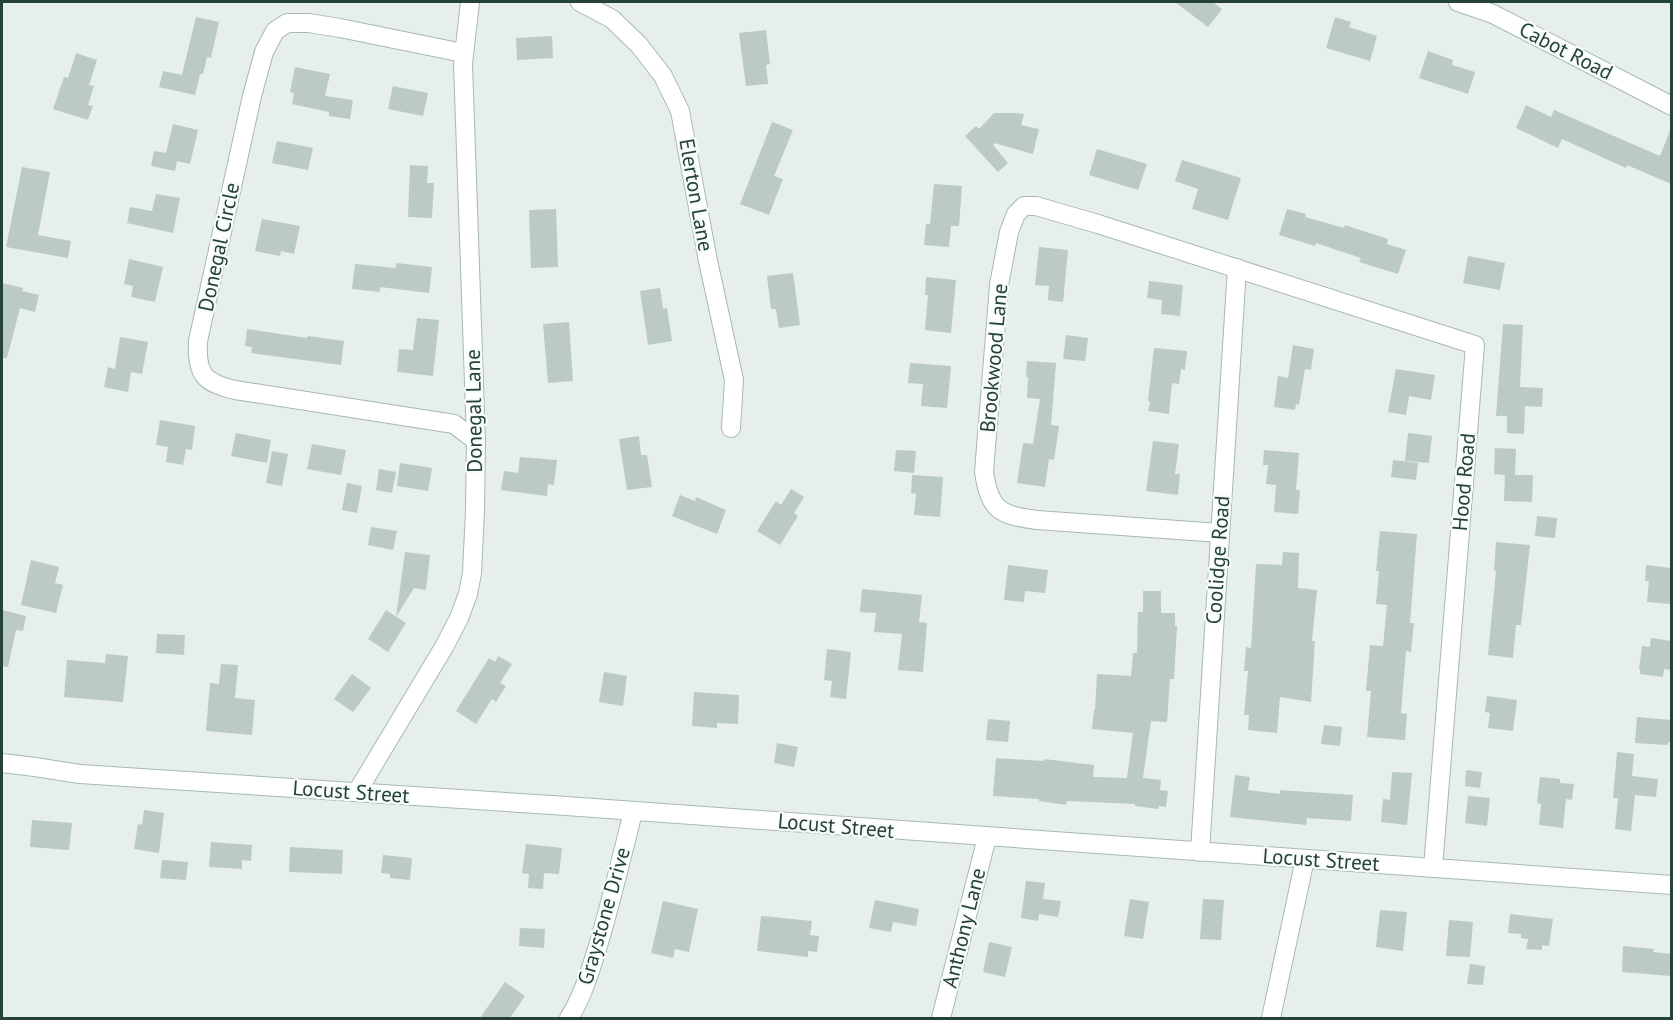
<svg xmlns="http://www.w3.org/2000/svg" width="1673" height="1020" font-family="'PT Sans',sans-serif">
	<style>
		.building { fill: #bbcac4 }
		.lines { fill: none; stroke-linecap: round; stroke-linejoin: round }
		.street-casing { stroke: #a8b8b2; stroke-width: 20 }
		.secondary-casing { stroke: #a4bbb3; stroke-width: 20 }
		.street { stroke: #fff; stroke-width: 18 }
		.secondary { stroke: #fff; stroke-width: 18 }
		.labels { text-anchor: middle; stroke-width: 4.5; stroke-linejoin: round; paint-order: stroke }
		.street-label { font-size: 21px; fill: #24423a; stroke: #f7fbf9 }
	</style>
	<rect width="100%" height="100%" fill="#e6efeb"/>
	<!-- building -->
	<path class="building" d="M 1175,2 L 1213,2 L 1222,9 L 1208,27 Z
		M 196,17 L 219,22 L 211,58 L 207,57 L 203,74 L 200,74 L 195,95 L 159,87 L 163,71 L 182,75 Z
		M 1335,17 L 1351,22 L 1349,27 L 1377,36 L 1370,61 L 1326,48 Z
		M 766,30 L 770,64 L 766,65 L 768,84 L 746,86 L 739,33 Z
		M 552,36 L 553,58 L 517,60 L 516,38 Z
		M 1428,51 L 1453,60 L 1452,65 L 1475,72 L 1468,94 L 1419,78 Z
		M 76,53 L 97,60 L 89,85 L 94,86 L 88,105 L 93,106 L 88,120 L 53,109 L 64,77 L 68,78 Z
		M 295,67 L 330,74 L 325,96 L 353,100 L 350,119 L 329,116 L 329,112 L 292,104 L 294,93 L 290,92 Z
		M 393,86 L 428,93 L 423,116 L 388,109 Z
		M 1526,105 L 1551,117 L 1554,110 L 1660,156 L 1671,128 L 1671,184 L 1627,165 L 1626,168 L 1562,139 L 1558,148 L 1516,128 Z
		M 994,113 L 1014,113 L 1024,114 L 1021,125 L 1039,129 L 1033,154 L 994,143 L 993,145 L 1008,163 L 998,172 L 965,136 L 976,126 L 979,129 Z
		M 772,122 L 793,130 L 774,176 L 783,179 L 769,215 L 740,204 Z
		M 173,124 L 198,130 L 190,164 L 177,161 L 175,171 L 151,166 L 154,151 L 166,153 Z
		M 277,141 L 313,148 L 308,170 L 272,163 Z
		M 1097,149 L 1147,164 L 1138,190 L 1089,175 Z
		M 1182,160 L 1241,178 L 1228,220 L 1192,209 L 1198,189 L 1175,181 Z
		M 410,165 L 428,166 L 427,183 L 434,183 L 432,218 L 408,217 Z
		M 22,167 L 50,172 L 38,235 L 71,241 L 68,258 L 6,247 Z
		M 934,184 L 962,186 L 959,226 L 951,226 L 949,247 L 924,245 L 926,224 L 930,224 Z
		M 156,194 L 180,198 L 173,233 L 127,223 L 130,207 L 152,211 Z
		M 556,209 L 558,267 L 531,268 L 529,210 Z
		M 1287,209 L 1306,214 L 1305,217 L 1344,228 L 1345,225 L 1388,239 L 1387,244 L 1406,250 L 1398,274 L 1359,262 L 1361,258 L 1316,243 L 1315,246 L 1279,235 Z
		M 262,219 L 300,226 L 294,254 L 281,251 L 280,256 L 255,251 Z
		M 1039,247 L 1068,250 L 1063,302 L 1048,300 L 1049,286 L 1035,285 Z
		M 1468,256 L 1505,263 L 1500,290 L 1463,283 Z
		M 129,259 L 163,267 L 155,302 L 131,297 L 133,286 L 124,284 Z
		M 396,263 L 432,267 L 429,293 L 380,287 L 380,292 L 352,289 L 355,264 L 396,268 Z
		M 793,273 L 800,325 L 779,328 L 776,309 L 771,309 L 767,276 Z
		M 926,277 L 956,280 L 951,333 L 925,330 L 928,295 L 925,295 Z
		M 1149,281 L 1183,285 L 1180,316 L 1161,314 L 1162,300 L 1147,298 Z
		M 2,283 L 23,288 L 22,291 L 39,295 L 35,312 L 20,308 L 7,358 L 2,358 Z
		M 660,288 L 663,309 L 667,308 L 672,341 L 648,345 L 640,291 Z
		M 417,318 L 439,320 L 433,376 L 397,372 L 399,349 L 413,350 Z
		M 569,322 L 573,381 L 548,383 L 543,324 Z
		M 1503,324 L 1523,325 L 1520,387 L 1543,388 L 1542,407 L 1525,406 L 1524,434 L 1507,433 L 1507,416 L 1496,416 Z
		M 247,329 L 307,338 L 308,336 L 344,341 L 341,365 L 251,353 L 252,347 L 245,346 Z
		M 1066,335 L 1088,338 L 1085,361 L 1063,359 Z
		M 120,337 L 148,342 L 142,374 L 131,372 L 128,392 L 104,387 L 108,367 L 115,369 Z
		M 1293,345 L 1314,349 L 1311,370 L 1305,369 L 1299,405 L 1296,404 L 1295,410 L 1274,407 L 1278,376 L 1288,378 Z
		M 1154,348 L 1187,351 L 1185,370 L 1181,369 L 1179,384 L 1172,383 L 1169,414 L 1148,411 L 1150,402 L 1148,401 Z
		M 1027,361 L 1056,363 L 1051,425 L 1059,426 L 1054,460 L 1049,459 L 1045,487 L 1017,483 L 1023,443 L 1033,444 L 1040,399 L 1027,398 L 1028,377 L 1026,377 Z
		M 910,363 L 951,366 L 947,408 L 921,406 L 923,384 L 908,383 Z
		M 1396,369 L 1435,375 L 1431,400 L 1409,396 L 1406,415 L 1388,412 Z
		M 160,420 L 195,426 L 192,450 L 186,449 L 183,465 L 166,462 L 168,447 L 156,445 Z
		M 236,433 L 271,440 L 267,463 L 231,456 Z
		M 1408,433 L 1432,436 L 1429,463 L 1405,461 Z
		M 639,436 L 641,455 L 647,455 L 652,487 L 627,490 L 619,439 Z
		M 1153,441 L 1179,444 L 1175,474 L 1180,474 L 1178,495 L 1146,491 Z
		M 312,444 L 346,450 L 341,475 L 307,469 Z
		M 1495,448 L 1516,449 L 1515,475 L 1533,475 L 1532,502 L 1504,501 L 1505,475 L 1494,474 Z
		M 896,450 L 916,451 L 914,473 L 894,471 Z
		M 1264,450 L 1299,453 L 1296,490 L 1300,490 L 1298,514 L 1274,512 L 1276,485 L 1266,484 L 1268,465 L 1263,465 Z
		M 272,451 L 288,454 L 282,486 L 266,483 Z
		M 520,457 L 557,460 L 554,485 L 548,484 L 547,496 L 501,490 L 504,471 L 518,473 Z
		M 1393,460 L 1418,463 L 1416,480 L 1391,477 Z
		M 400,463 L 432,468 L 428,491 L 397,486 Z
		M 379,469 L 396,472 L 392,493 L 376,490 Z
		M 912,475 L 943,477 L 940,517 L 914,515 L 916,494 L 911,493 Z
		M 347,483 L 362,486 L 357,513 L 342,510 Z
		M 791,489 L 804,497 L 794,513 L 798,516 L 780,545 L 757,531 L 776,501 L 781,505 Z
		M 680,495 L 695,501 L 696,497 L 726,510 L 717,534 L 672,516 Z
		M 1537,516 L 1557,518 L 1555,538 L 1535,536 Z
		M 371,527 L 397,531 L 393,550 L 368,545 Z
		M 1380,531 L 1417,534 L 1410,623 L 1414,623 L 1411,652 L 1406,651 L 1401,713 L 1407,714 L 1405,740 L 1367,737 L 1371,691 L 1366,691 L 1370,645 L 1383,646 L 1387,605 L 1376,604 L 1379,571 L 1376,571 Z
		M 1496,542 L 1530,545 L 1521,625 L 1516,625 L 1513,658 L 1488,655 L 1496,571 L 1494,571 Z
		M 405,552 L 430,555 L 426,590 L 414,588 L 396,617 Z
		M 1283,552 L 1299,553 L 1298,588 L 1317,590 L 1312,641 L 1315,641 L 1311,702 L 1280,697 L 1277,733 L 1248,730 L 1249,715 L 1244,715 L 1248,671 L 1244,671 L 1246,647 L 1251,648 L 1256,564 L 1282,565 Z
		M 31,560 L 59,567 L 55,583 L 63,585 L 56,613 L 21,605 Z
		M 1008,565 L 1048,570 L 1045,593 L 1025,591 L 1024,602 L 1004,600 Z
		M 1646,565 L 1671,568 L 1670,604 L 1647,602 L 1649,581 L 1645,581 Z
		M 862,589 L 922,595 L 919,622 L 927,623 L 923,672 L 898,670 L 902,634 L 874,632 L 876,613 L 860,612 Z
		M 1143,591 L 1161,591 L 1161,613 L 1175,613 L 1175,626 L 1177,626 L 1174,679 L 1170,679 L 1167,722 L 1151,721 L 1143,778 L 1161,780 L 1160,790 L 1168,791 L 1166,807 L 1159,806 L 1158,809 L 1135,806 L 1135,804 L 1067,801 L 1066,805 L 1039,801 L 1039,799 L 993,796 L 996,758 L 1044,761 L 1044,759 L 1094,765 L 1093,777 L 1127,778 L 1133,733 L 1092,729 L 1094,710 L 1095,710 L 1097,674 L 1131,676 L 1133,653 L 1137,653 L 1138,612 L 1143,612 Z
		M 2,610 L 26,616 L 23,631 L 16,630 L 8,667 L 2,666 Z
		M 386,610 L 406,623 L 388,652 L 368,639 Z
		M 157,634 L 185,635 L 184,655 L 156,653 Z
		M 1651,638 L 1671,641 L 1670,670 L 1664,669 L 1663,677 L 1640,674 L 1640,669 L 1639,669 L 1642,646 L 1650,647 Z
		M 827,649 L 851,652 L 846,699 L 830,697 L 832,681 L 824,680 Z
		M 106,654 L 128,656 L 123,702 L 64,697 L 67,660 L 105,663 Z
		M 498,656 L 512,664 L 500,683 L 506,686 L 496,702 L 492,699 L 476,724 L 456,711 L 489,658 L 495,662 Z
		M 221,664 L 238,665 L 235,698 L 255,700 L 252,735 L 206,731 L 210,683 L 219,684 Z
		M 604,672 L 627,676 L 623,706 L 599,702 Z
		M 352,674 L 371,688 L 353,712 L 334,699 Z
		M 694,692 L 739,695 L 738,724 L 717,723 L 717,728 L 692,726 Z
		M 1487,696 L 1517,700 L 1513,731 L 1488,728 L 1490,713 L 1485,712 Z
		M 1637,717 L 1671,720 L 1671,742 L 1668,742 L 1668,745 L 1635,743 Z
		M 988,719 L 1010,721 L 1008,742 L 986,740 Z
		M 1324,725 L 1342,727 L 1340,746 L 1321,744 Z
		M 777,743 L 798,747 L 794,767 L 774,763 Z
		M 1617,752 L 1634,754 L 1632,776 L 1658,779 L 1656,797 L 1635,795 L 1631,831 L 1615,829 L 1618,798 L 1613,798 Z
		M 1466,770 L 1482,772 L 1480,788 L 1465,786 Z
		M 1392,772 L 1412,773 L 1407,825 L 1381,822 L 1383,799 L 1390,800 Z
		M 1235,775 L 1250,777 L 1248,790 L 1280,794 L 1280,790 L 1353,795 L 1351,821 L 1307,818 L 1306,825 L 1230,817 Z
		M 1540,777 L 1560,779 L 1560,783 L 1574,784 L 1572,800 L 1566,799 L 1563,828 L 1539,825 L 1541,804 L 1537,803 Z
		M 1468,796 L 1490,798 L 1487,826 L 1465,823 Z
		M 144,810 L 164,813 L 159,853 L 134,849 L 138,824 L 142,825 Z
		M 32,820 L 72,823 L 69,850 L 30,847 Z
		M 211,842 L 252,845 L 251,861 L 242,860 L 242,869 L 209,867 Z
		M 526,844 L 562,848 L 559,874 L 544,873 L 543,889 L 528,888 L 529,874 L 522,873 Z
		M 290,847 L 343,850 L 342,874 L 289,872 Z
		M 383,855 L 412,858 L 410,880 L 390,878 L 390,874 L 381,873 Z
		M 162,860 L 188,862 L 186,880 L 160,878 Z
		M 1026,881 L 1045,883 L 1043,899 L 1061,901 L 1058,917 L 1039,914 L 1038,921 L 1021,918 Z
		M 1130,899 L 1149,902 L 1143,939 L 1124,936 Z
		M 1203,899 L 1224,900 L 1221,940 L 1200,939 Z
		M 875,900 L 919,909 L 916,926 L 893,922 L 891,932 L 869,928 Z
		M 663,901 L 698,909 L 689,952 L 675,949 L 673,958 L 651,953 Z
		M 1380,910 L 1407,912 L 1403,951 L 1376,947 Z
		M 1510,914 L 1553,919 L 1549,946 L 1542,945 L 1542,950 L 1526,949 L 1528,939 L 1521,938 L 1521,934 L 1508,933 Z
		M 761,916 L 812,921 L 810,935 L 819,936 L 817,952 L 808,951 L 808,957 L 757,951 Z
		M 1449,920 L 1473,922 L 1470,957 L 1446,956 Z
		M 520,928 L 545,929 L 544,948 L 519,946 Z
		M 989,942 L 1012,947 L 1005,977 L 983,972 Z
		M 1623,946 L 1654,949 L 1653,952 L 1671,954 L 1671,976 L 1622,972 Z
		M 1470,964 L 1485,966 L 1483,985 L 1467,984 Z
		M 505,982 L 525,996 L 510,1018 L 480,1018 Z"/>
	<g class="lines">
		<!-- street casing -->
		<g class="street-casing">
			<path id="street" d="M 580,2 L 612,19 L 639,45 L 663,76 L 680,111 L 708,261 L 734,380 L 731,428
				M 463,53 L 340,28 L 309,23 L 287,23 L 275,31 L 264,52 L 252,96 L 198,341 C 196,374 204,383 235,390 L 454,424 L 476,441
				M 1220,533 L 1037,520 C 1000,515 990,511 984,472 L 999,285 L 1009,232 L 1016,214 L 1024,206 L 1036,206 L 1098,224 L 1475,345 L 1433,868
				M 357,792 L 444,647 L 459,618 L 468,594 L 472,573 L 475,510 L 476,441 L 463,64 L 470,2
				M 1200,852 L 1237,268
				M 569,1018 C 583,996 590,971 598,946 C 611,902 622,856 633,812
				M 941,1018 L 987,837
				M 1271,1018 L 1305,859"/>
		</g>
		<!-- secondary casing -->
		<g class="secondary-casing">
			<path id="secondary" d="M 1458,2 L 1493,14 L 1672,106
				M 2,763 L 35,767 L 80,774 C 611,806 1141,850 1672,885"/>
		</g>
		<!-- street -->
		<use href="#street" class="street"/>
		<!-- secondary -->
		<use href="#secondary" class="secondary"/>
	</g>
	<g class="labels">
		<!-- street labels -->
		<g class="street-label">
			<text transform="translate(1566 51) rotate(27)" y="7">Cabot Road</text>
			<text transform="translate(696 195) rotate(80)" y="7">Elerton Lane</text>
			<text transform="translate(219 247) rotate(-78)" y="7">Donegal Circle</text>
			<text transform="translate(994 358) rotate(-85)" y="7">Brookwood Lane</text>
			<text transform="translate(474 411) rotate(-91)" y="7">Donegal Lane</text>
			<text transform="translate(1464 482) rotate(-85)" y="7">Hood Road</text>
			<text transform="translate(1218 560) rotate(-86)" y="7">Coolidge Road</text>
			<text transform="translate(351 792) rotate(4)" y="7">Locust Street</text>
			<text transform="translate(836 826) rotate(5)" y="7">Locust Street</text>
			<text transform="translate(1321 860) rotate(4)" y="7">Locust Street</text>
			<text transform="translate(604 916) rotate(-74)" y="7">Graystone Drive</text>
			<text transform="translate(964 928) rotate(-76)" y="7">Anthony Lane</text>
		</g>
	</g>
	<!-- border -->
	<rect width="1673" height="1020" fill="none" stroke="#24423a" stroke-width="6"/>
</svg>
